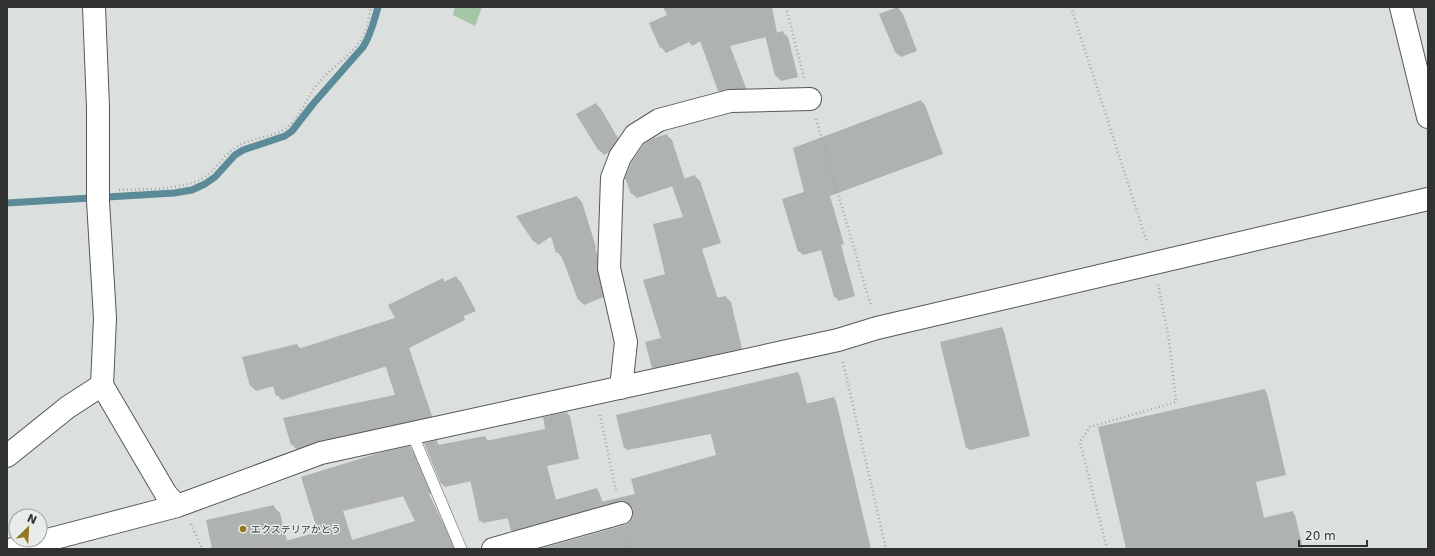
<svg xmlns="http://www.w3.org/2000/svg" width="1435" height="556" font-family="'DejaVu Sans','Noto Sans JP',sans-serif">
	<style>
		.green { fill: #a5c6a6 }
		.shadow { fill: #0003 }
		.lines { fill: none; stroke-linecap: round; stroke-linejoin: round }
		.stream { stroke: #5b8b98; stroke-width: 7 }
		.building { fill: #aeb2b0; fill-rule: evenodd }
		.service-casing { stroke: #555858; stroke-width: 12 }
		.minor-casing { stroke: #555858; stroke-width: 24 }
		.tertiary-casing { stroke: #555858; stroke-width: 24 }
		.path { stroke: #a4a8a7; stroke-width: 2.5; stroke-dasharray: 1 3; stroke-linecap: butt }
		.service { stroke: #fff; stroke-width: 11 }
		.minor { stroke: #fff; stroke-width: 22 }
		.tertiary { stroke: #fff; stroke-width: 22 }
		.poi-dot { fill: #947920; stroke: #e8edec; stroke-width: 1.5 }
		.labels { text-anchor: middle; stroke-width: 3; stroke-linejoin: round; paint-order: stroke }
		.poi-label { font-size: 10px; fill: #303231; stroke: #e8edec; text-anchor: start }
	</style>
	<rect width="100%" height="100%" fill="#dbdfde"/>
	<!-- green -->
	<path class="green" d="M 455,7 L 482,7 L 475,26 L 453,15 Z"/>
	<!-- shadow -->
	<path class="shadow" d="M 688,7 L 772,7 L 777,33 L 782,32 L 788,37 L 798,77 L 781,81 L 776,76 L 766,37 L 730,46 L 748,93 L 725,96 L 719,91 L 701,41 L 692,46 L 689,42 L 666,53 L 661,47 Z
		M 898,8 L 903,14 L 917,51 L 901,57 L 895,52 Z
		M 921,101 L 925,105 L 943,154 L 830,196 L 844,244 L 841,245 L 855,296 L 839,301 L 835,297 L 822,250 L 803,255 L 799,251 L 805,193 Z
		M 596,104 L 601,109 L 622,145 L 604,155 L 599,150 L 578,114 Z
		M 666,135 L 672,140 L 685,180 L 695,176 L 700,181 L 721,243 L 702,249 L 718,299 L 726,297 L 731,302 L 743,353 L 658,372 L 653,367 L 663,339 L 666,274 L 684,218 L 673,186 L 637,198 L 631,193 Z
		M 577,197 L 582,202 L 596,247 L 595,248 L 601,265 L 606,296 L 584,305 L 579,300 L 562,257 L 557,252 L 552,236 L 538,245 L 533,240 Z
		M 456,277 L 461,282 L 476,311 L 464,316 L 465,320 L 409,348 L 434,422 L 396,426 L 297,450 L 292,444 L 397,396 L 387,366 L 282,400 L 277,395 L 274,386 L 256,391 L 250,385 L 297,345 L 301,349 L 396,318 L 443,280 L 445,282 Z
		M 1002,328 L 1004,331 L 1030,436 L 970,450 L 967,448 Z
		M 798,373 L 800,376 L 807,404 L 834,398 L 836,401 L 871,549 L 543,549 L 625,526 L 630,523 L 634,517 L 634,509 L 628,503 L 621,503 L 515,533 L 512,530 L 509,518 L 483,523 L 480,520 L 472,481 L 445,487 L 442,484 L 425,444 L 436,442 L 440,446 L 485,437 L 488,441 L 546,430 L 567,413 L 570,416 L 579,459 L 547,466 L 556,500 L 597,489 L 599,492 L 603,503 L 636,495 L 717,456 L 711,434 L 627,450 L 624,447 Z
		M 1264,391 L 1267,393 L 1286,475 L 1256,482 L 1264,518 L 1292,512 L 1295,515 L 1303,549 L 1127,549 Z
		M 410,447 L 416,454 L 433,493 L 429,494 L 456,549 L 368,549 L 416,522 L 404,496 L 343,511 L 355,549 L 309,549 L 319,532 L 302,477 Z
		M 273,506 L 280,513 L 288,545 L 272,549 L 213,549 Z"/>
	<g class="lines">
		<!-- stream -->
		<path class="stream" d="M 7,203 L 174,193 L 192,190 L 205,184 L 215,177 L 235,155 L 243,150 L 285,136 L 292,131 L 313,104 L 363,47 C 371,35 374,21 378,7"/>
	</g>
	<!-- building -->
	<path class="building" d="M 663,7 L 768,7 L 773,30 L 725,40 L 743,88 L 730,89 L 718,91 L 698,35 L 686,41 L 684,37 L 660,48 L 649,23 L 667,15 Z
		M 898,7 L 913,45 L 895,52 L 879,14 Z
		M 783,31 L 793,72 L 775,76 L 765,35 Z
		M 921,100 L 940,150 L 827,193 L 840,240 L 838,241 L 852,292 L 834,297 L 820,246 L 798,252 L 782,199 L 804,192 L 793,148 Z
		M 596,103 L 617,139 L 598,150 L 576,114 Z
		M 667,134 L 681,176 L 631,194 L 625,178 L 631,163 L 644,144 L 654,138 Z
		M 695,175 L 717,238 L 698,244 L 715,298 L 726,296 L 738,348 L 652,368 L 645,342 L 661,338 L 643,280 L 665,274 L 653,224 L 683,217 L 671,183 Z
		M 577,196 L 592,242 L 590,243 L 597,259 L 597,271 L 602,291 L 578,300 L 560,252 L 556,253 L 549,230 L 533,241 L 516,216 Z
		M 456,276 L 471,305 L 459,311 L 460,314 L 404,342 L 429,417 L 393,424 L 392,420 L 291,445 L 283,418 L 395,395 L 384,361 L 276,396 L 271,380 L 250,386 L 242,357 L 297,344 L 298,349 L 395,318 L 388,305 L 443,278 L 444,282 Z
		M 1002,327 L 1028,433 L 966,448 L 940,342 Z
		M 798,372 L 806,404 L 834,397 L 870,549 L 539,549 L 625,525 L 630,521 L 633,516 L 633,509 L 629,504 L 624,501 L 618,501 L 511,531 L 507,515 L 479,521 L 470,479 L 441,484 L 424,443 L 437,440 L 438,445 L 485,436 L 486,441 L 545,429 L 543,417 L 567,412 L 576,457 L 545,463 L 555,500 L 597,488 L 601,502 L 635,494 L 631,479 L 716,455 L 710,431 L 624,448 L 616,415 Z
		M 1265,389 L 1284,473 L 1254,480 L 1263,518 L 1293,511 L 1301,549 L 1126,549 L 1098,427 Z
		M 410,446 L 427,487 L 424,488 L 453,549 L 339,549 L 338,546 L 329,549 L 276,549 L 275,544 L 318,532 L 301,477 L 379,453 ZM 400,490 L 415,521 L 349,541 L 338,505 Z
		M 274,505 L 281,538 L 234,549 L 212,549 L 206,520 Z"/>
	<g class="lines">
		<!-- service casing -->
		<g class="service-casing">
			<path id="service" d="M 412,433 L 461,549"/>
		</g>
		<!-- minor casing -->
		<g class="minor-casing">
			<path id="minor" d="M 94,7 L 98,107 L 98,201 L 105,318 L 102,385 L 166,494 L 177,506
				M 621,388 L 626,342 L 609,268 L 612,178 L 620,157 L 635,135 L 659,120 L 730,101 L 810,99
				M 7,456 L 68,407 L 102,385
				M 13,549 L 177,506 L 321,453 L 838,340 L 877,328 L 1428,199
				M 493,549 L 621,513"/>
		</g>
		<!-- tertiary casing -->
		<g class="tertiary-casing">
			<path id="tertiary" d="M 1401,7 L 1428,117"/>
		</g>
		<!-- path -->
		<path class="path" d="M 786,7 L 804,78
			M 1071,7 L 1147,242
			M 816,119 L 871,306
			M 119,190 C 144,189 171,190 195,182 C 214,175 220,158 236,147 C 251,138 270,138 285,129 C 300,119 306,98 317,85 C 330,67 355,54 364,34 C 368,26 369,15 371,7
			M 843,362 L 886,549
			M 600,415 L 616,491
			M 191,524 L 202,549
			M 625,535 L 628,549
			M 1107,549 L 1080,442 L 1090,427 L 1176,402 L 1169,340 L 1158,284"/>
		<!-- service -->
		<use href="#service" class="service"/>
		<!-- minor -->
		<use href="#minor" class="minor"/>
		<!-- tertiary -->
		<use href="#tertiary" class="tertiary"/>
	</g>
	<!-- markers -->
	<circle class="poi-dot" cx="243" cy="529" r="4"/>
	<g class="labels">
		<!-- poi labels -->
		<g class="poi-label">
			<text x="251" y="533">エクステリアかとう</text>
		</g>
	</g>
	<!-- border -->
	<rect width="1435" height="556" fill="none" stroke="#303231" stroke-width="16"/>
	<!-- north arrow -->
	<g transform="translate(28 528) rotate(24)"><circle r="19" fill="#e8edec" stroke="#9ea2a1"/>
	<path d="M0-3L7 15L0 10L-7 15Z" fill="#947920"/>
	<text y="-6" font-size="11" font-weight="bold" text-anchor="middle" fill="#303231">N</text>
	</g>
	<!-- scale -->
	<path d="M1299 540v6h68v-6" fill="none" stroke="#303231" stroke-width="2"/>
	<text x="1305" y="540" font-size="12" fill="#303231" stroke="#e8edec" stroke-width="3" paint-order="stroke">20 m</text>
</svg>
